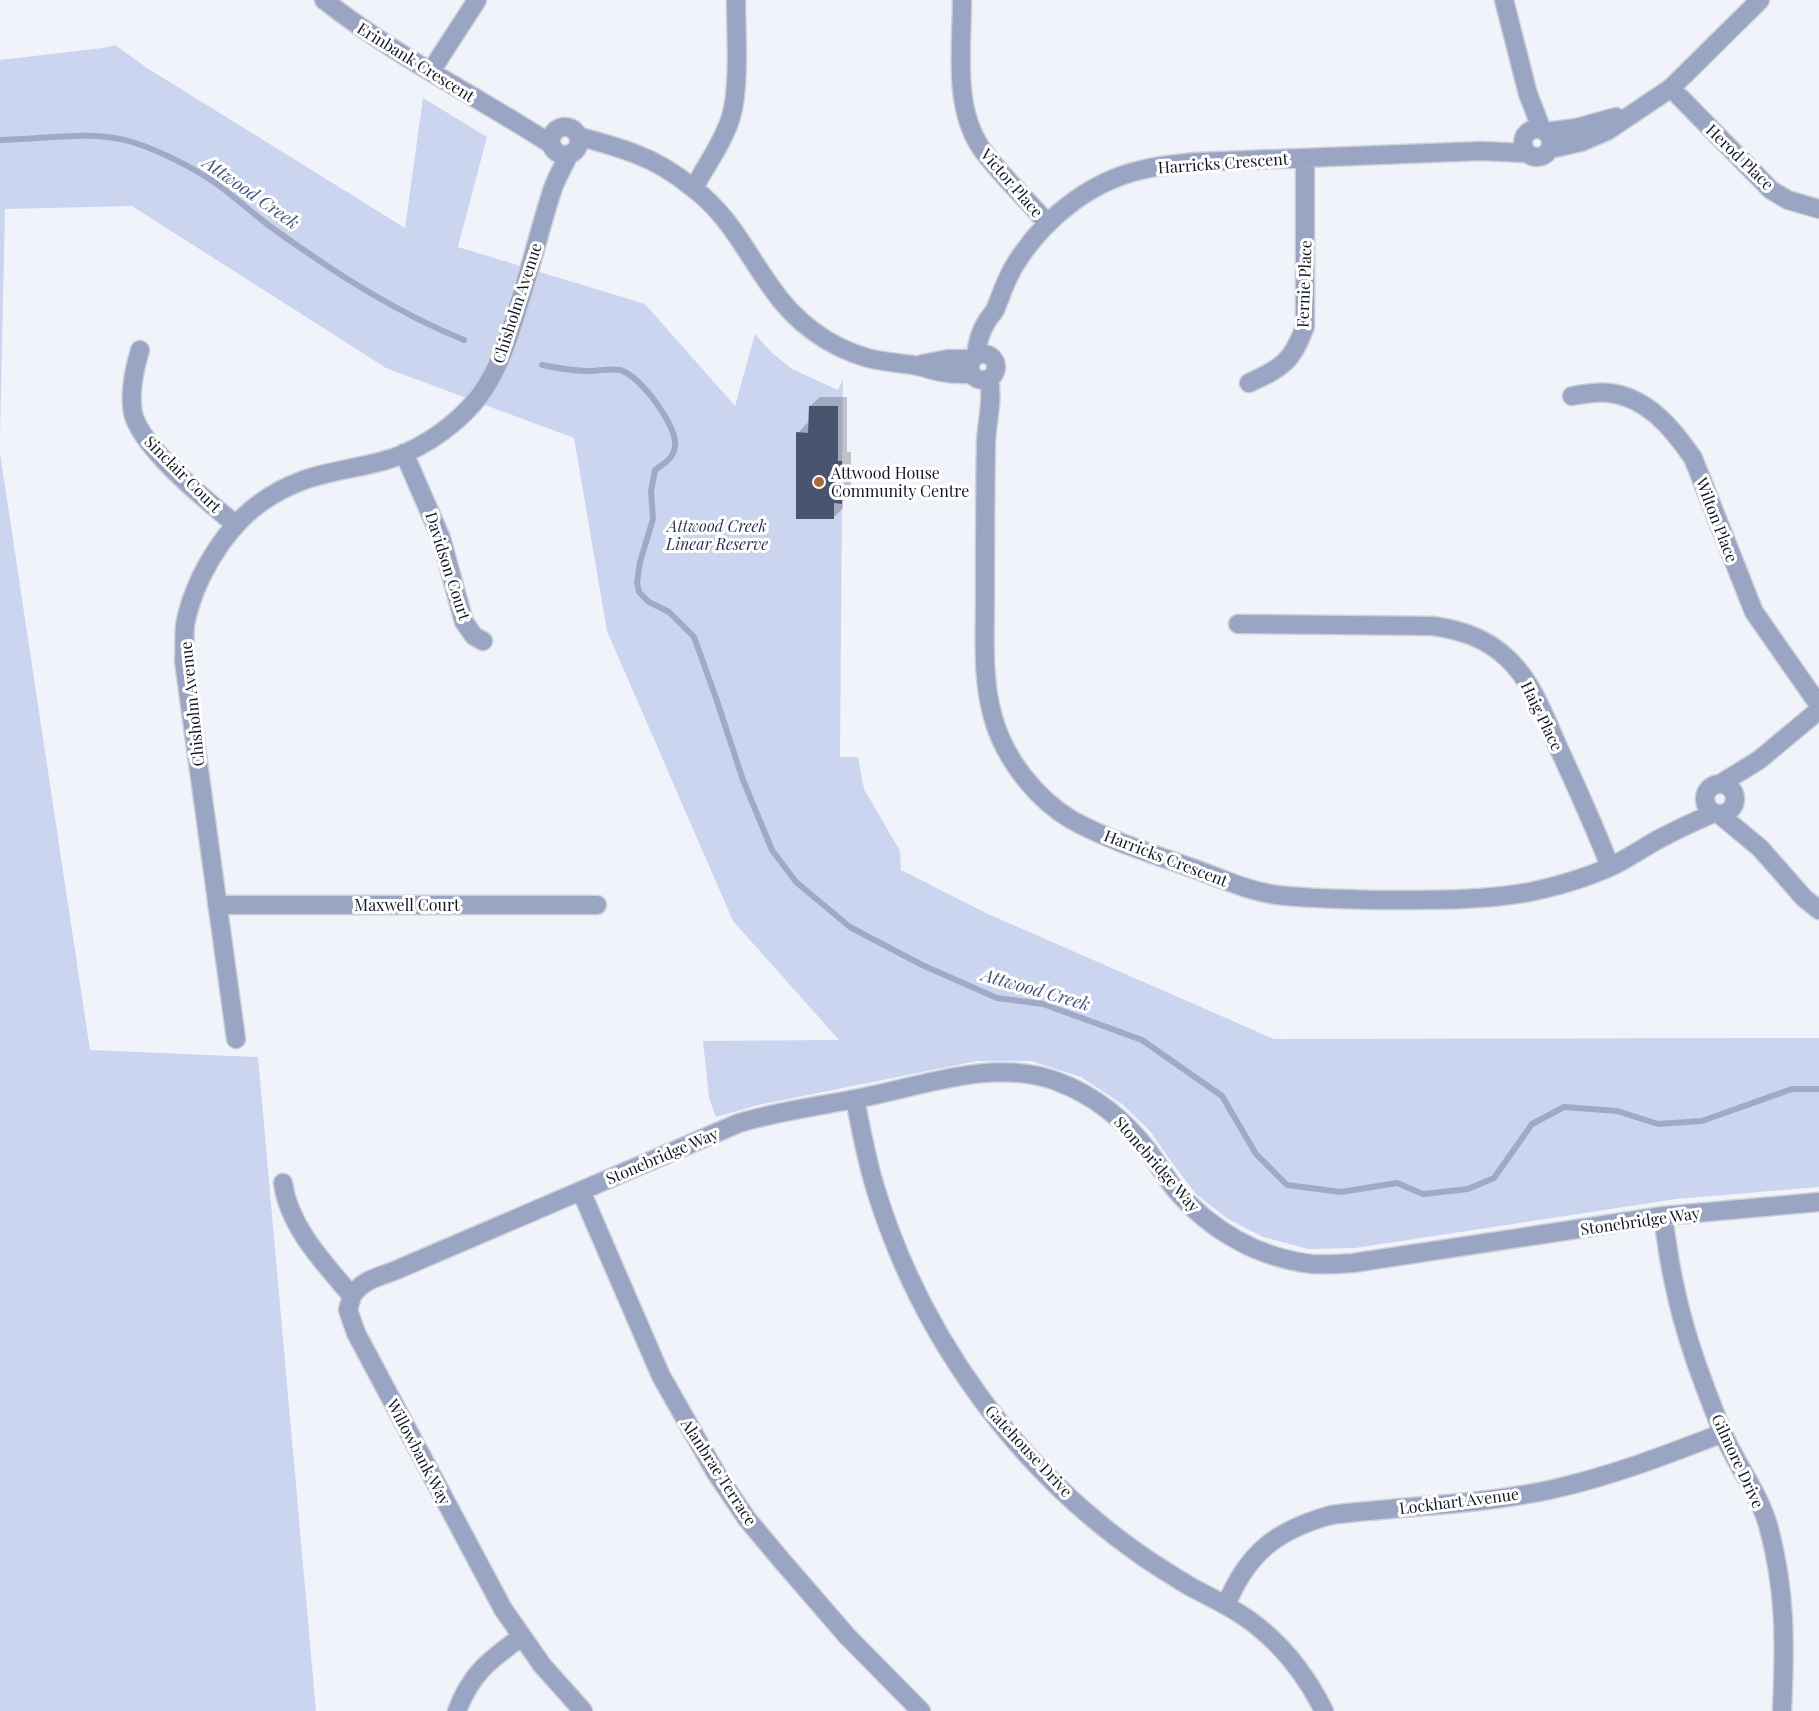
<svg xmlns="http://www.w3.org/2000/svg" width="1819" height="1711" font-family="'Playfair Display',serif">
	<style>
		.green { fill: #cbd5f0 }
		.shadow { fill: #0003 }
		.lines { fill: none; stroke-linecap: round; stroke-linejoin: round }
		.stream { stroke: #a0aac7; stroke-width: 6 }
		.building { fill: #4b546e }
		.minor-casing { stroke: #ced0d8; stroke-width: 21 }
		.minor { stroke: #9aa5c4; stroke-width: 18 }
		.poi-dot { fill: #a96a31; stroke: #fff; stroke-width: 2 }
		.labels { text-anchor: middle; stroke-width: 6; stroke-linejoin: round; paint-order: stroke }
		.street-label { font-size: 16px; fill: #141723; stroke: #fff }
		.poi-label { font-size: 16px; fill: #141723; stroke: #fff; text-anchor: start }
		.park-label { font-size: 16px; font-style: italic; fill: #27325b; stroke: #fff }
		.water-label { font-size: 18px; font-style: italic; fill: #475480; stroke: #fff }
	</style>
	<rect width="100%" height="100%" fill="#f1f3fa"/>
	<!-- green -->
	<path class="green" d="M 115,45 L 147,68 L 405,228 L 423,98 L 487,137 L 458,247 L 645,304 L 735,406 L 755,334 L 771,352 L 792,369 L 838,390 L 843,379 L 840,757 L 858,757 L 864,789 L 900,851 L 901,870 L 988,914 L 1274,1039 L 1819,1038 L 1819,1187 L 1676,1199 L 1355,1248 L 1308,1249 L 1263,1237 L 1228,1219 L 1196,1194 L 1173,1164 L 1150,1131 L 1122,1104 L 1081,1077 L 1031,1061 L 977,1061 L 758,1105 L 716,1117 L 709,1098 L 703,1041 L 839,1040 L 733,921 L 607,631 L 574,438 L 386,368 L 132,206 L 5,209 L 0,436 L 0,60 L 103,48 Z
		M 0,453 L 90,1050 L 258,1057 L 316,1711 L 0,1711 Z"/>
	<!-- shadow -->
	<path class="shadow" d="M 820,397 L 847,397 L 847,452 L 851,452 L 851,492 L 843,501 L 843,508 L 833,518 L 798,433 L 807,423 L 810,424 L 810,406 Z"/>
	<g class="lines">
		<!-- stream -->
		<path class="stream" d="M 0,140 C 43,140 90,129 132,142 C 158,150 192,167 214,182 C 234,196 252,213 271,227 C 332,271 395,312 464,340
			M 542,365 C 557,368 573,371 588,371 C 599,371 610,368 620,370 C 640,375 678,427 675,446 C 673,459 665,463 655,470 L 651,491 L 653,519 L 640,562 L 637,582 L 639,592 L 649,602 L 669,612 L 694,637 L 716,698 L 743,780 L 772,850 L 796,882 L 850,927 L 922,965 L 997,998 L 1043,1004 L 1142,1040 L 1222,1096 L 1256,1154 L 1287,1185 L 1341,1192 L 1397,1183 L 1423,1194 L 1468,1189 L 1494,1178 L 1532,1124 L 1564,1107 L 1617,1111 L 1658,1124 L 1702,1121 L 1792,1089 L 1819,1089"/>
	</g>
	<!-- building -->
	<path class="building" d="M 809,406 L 838,406 L 838,461 L 842,461 L 842,504 L 834,503 L 834,519 L 796,519 L 796,432 L 808,433 Z"/>
	<g class="lines">
		<!-- minor casing -->
		<g class="minor-casing">
			<path id="minor" d="M 324,0 C 395,56 477,96 552,145
				M 962,0 C 962,48 953,106 981,148 C 1000,175 1026,198 1048,224
				M 1504,0 L 1528,94 L 1542,130
				M 431,71 L 477,0
				M 1671,88 L 1771,190 L 1788,200 L 1819,209
				M551 141a14 14 0 1 1 28 0a14 14 0 1 1-28 0Z
				M1523 143a14 14 0 1 1 28 0a14 14 0 1 1-28 0Z
				M 1546,132 L 1576,128 L 1616,117
				M 578,136 C 598,142 619,147 638,155 C 657,162 677,175 693,188 C 730,216 745,251 771,287 C 794,321 828,347 868,358 C 883,362 898,363 913,365 C 925,367 936,372 948,373 C 956,374 964,374 971,374
				M 1550,149 L 1581,142 L 1607,131 L 1671,88 L 1760,0
				M 694,188 C 706,165 723,143 731,117 C 740,85 736,34 736,0
				M 140,350 C 134,370 129,392 133,413 C 141,448 207,501 235,524
				M970 367a13 13 0 1 1 26 0a13 13 0 1 1-26 0Z
				M 976,356 C 977,344 980,332 987,321 C 989,317 993,314 995,310 C 1001,296 1005,282 1013,268 C 1041,221 1088,182 1141,170 C 1159,165 1178,164 1196,162 L 1481,151 L 1526,153
				M 922,364 L 948,359 L 973,359
				M 989,379 C 993,402 987,420 986,442 C 985,494 985,545 985,597 C 985,637 982,679 993,717 C 1004,758 1036,799 1072,820 C 1108,840 1150,853 1189,867 C 1218,877 1247,891 1277,895 C 1311,899 1346,899 1381,900 C 1430,900 1481,901 1530,892 C 1558,886 1586,878 1612,866 C 1631,857 1648,844 1667,835 C 1682,827 1698,820 1714,813
				M 1249,383 C 1282,368 1293,361 1305,326 L 1305,158
				M 1572,396 C 1584,394 1598,391 1610,393 C 1648,398 1673,429 1693,458 L 1754,612 L 1819,705
				M 404,453 L 441,538 L 464,622 L 474,636 L 483,641
				M 1238,624 L 1433,626 C 1461,630 1486,638 1507,658 C 1533,682 1545,718 1559,749 C 1577,788 1595,827 1610,867
				M1705 799a15 15 0 1 1 30 0a15 15 0 1 1-30 0Z
				M 1720,784 L 1759,760 L 1819,710
				M 1719,814 L 1760,848 L 1804,898 L 1819,910
				M 217,905 L 597,905
				M 236,1039 L 184,661 C 185,649 184,636 185,625 C 188,608 194,592 201,577 C 224,531 254,498 304,480 C 330,471 357,468 383,461 C 416,452 448,431 471,406 C 497,378 508,340 519,304 C 531,267 540,228 552,191 C 556,178 564,166 569,154
				M 855,1099 C 861,1129 866,1158 875,1187 C 920,1336 1017,1470 1145,1558 C 1160,1568 1176,1578 1191,1587 C 1214,1599 1237,1610 1257,1626 C 1286,1649 1308,1679 1324,1711
				M 283,1183 C 289,1227 324,1263 352,1296 L 348,1310 L 356,1333 L 503,1609 L 542,1665 L 583,1711
				M 581,1191 L 661,1376 L 716,1473 L 747,1519 L 783,1562 L 847,1636 L 921,1711
				M 1663,1216 C 1666,1238 1669,1261 1674,1283 C 1684,1334 1703,1383 1722,1431 C 1735,1463 1758,1491 1768,1525 C 1786,1590 1785,1645 1782,1711
				M 352,1296 C 362,1280 378,1277 394,1271 L 739,1123 C 778,1111 820,1106 860,1098 C 923,1086 993,1058 1056,1081 C 1094,1095 1125,1120 1149,1152 C 1158,1164 1166,1178 1175,1189 C 1210,1230 1258,1258 1312,1264 C 1325,1265 1339,1264 1353,1263 L 1663,1216 L 1819,1202
				M 1226,1605 C 1248,1552 1277,1530 1331,1515 C 1404,1506 1478,1505 1549,1490 C 1609,1477 1666,1455 1723,1433
				M 457,1711 C 471,1673 490,1660 521,1637"/>
		</g>
		<!-- minor -->
		<use href="#minor" class="minor"/>
	</g>
	<!-- markers -->
	<circle class="poi-dot" cx="819" cy="482" r="6"/>
	<g class="labels">
		<!-- street labels -->
		<g class="street-label">
			<text transform="translate(416 62) rotate(32)" y="6">Erinbank Crescent</text>
			<text transform="translate(1740 157) rotate(44)" y="6">Herod Place</text>
			<text transform="translate(1223 163) rotate(-4)" y="6">Harricks Crescent</text>
			<text transform="translate(1012 183) rotate(49)" y="6">Victor Place</text>
			<text transform="translate(1304 284) rotate(-88)" y="6">Fernie Place</text>
			<text transform="translate(517 303) rotate(-72)" y="6">Chisholm Avenue</text>
			<text transform="translate(183 474) rotate(45)" y="6">Sinclair Court</text>
			<text transform="translate(1717 520) rotate(69)" y="6">Wilton Place</text>
			<text transform="translate(448 566) rotate(72)" y="6">Davidson Court</text>
			<text transform="translate(192 704) rotate(-96)" y="6">Chisholm Avenue</text>
			<text transform="translate(1542 716) rotate(64)" y="6">Haig Place</text>
			<text transform="translate(1166 858) rotate(21)" y="6">Harricks Crescent</text>
			<text x="407" y="911">Maxwell Court</text>
			<text transform="translate(662 1156) rotate(-23)" y="6">Stonebridge Way</text>
			<text transform="translate(1157 1164) rotate(49)" y="6">Stonebridge Way</text>
			<text transform="translate(1640 1221) rotate(-8)" y="6">Stonebridge Way</text>
			<text transform="translate(1029 1451) rotate(47)" y="6">Gatehouse Drive</text>
			<text transform="translate(419 1452) rotate(62)" y="6">Willowbank Way</text>
			<text transform="translate(1738 1461) rotate(65)" y="6">Gilmore Drive</text>
			<text transform="translate(719 1472) rotate(57)" y="6">Alanbrae Terrace</text>
			<text transform="translate(1459 1501) rotate(-7)" y="6">Lockhart Avenue</text>
		</g>
		<!-- poi labels -->
		<g class="poi-label">
			<text x="831" y="479">Attwood House<tspan x="831" dy="18">Community Centre</tspan></text>
		</g>
		<!-- park labels -->
		<g class="park-label">
			<text x="717" y="532">Attwood Creek<tspan x="717" dy="18">Linear Reserve</tspan></text>
		</g>
		<!-- water labels -->
		<g class="water-label">
			<text transform="translate(251 193) rotate(35)" y="6">Attwood Creek</text>
			<text transform="translate(1036 990) rotate(16)" y="6">Attwood Creek</text>
		</g>
	</g>
</svg>
